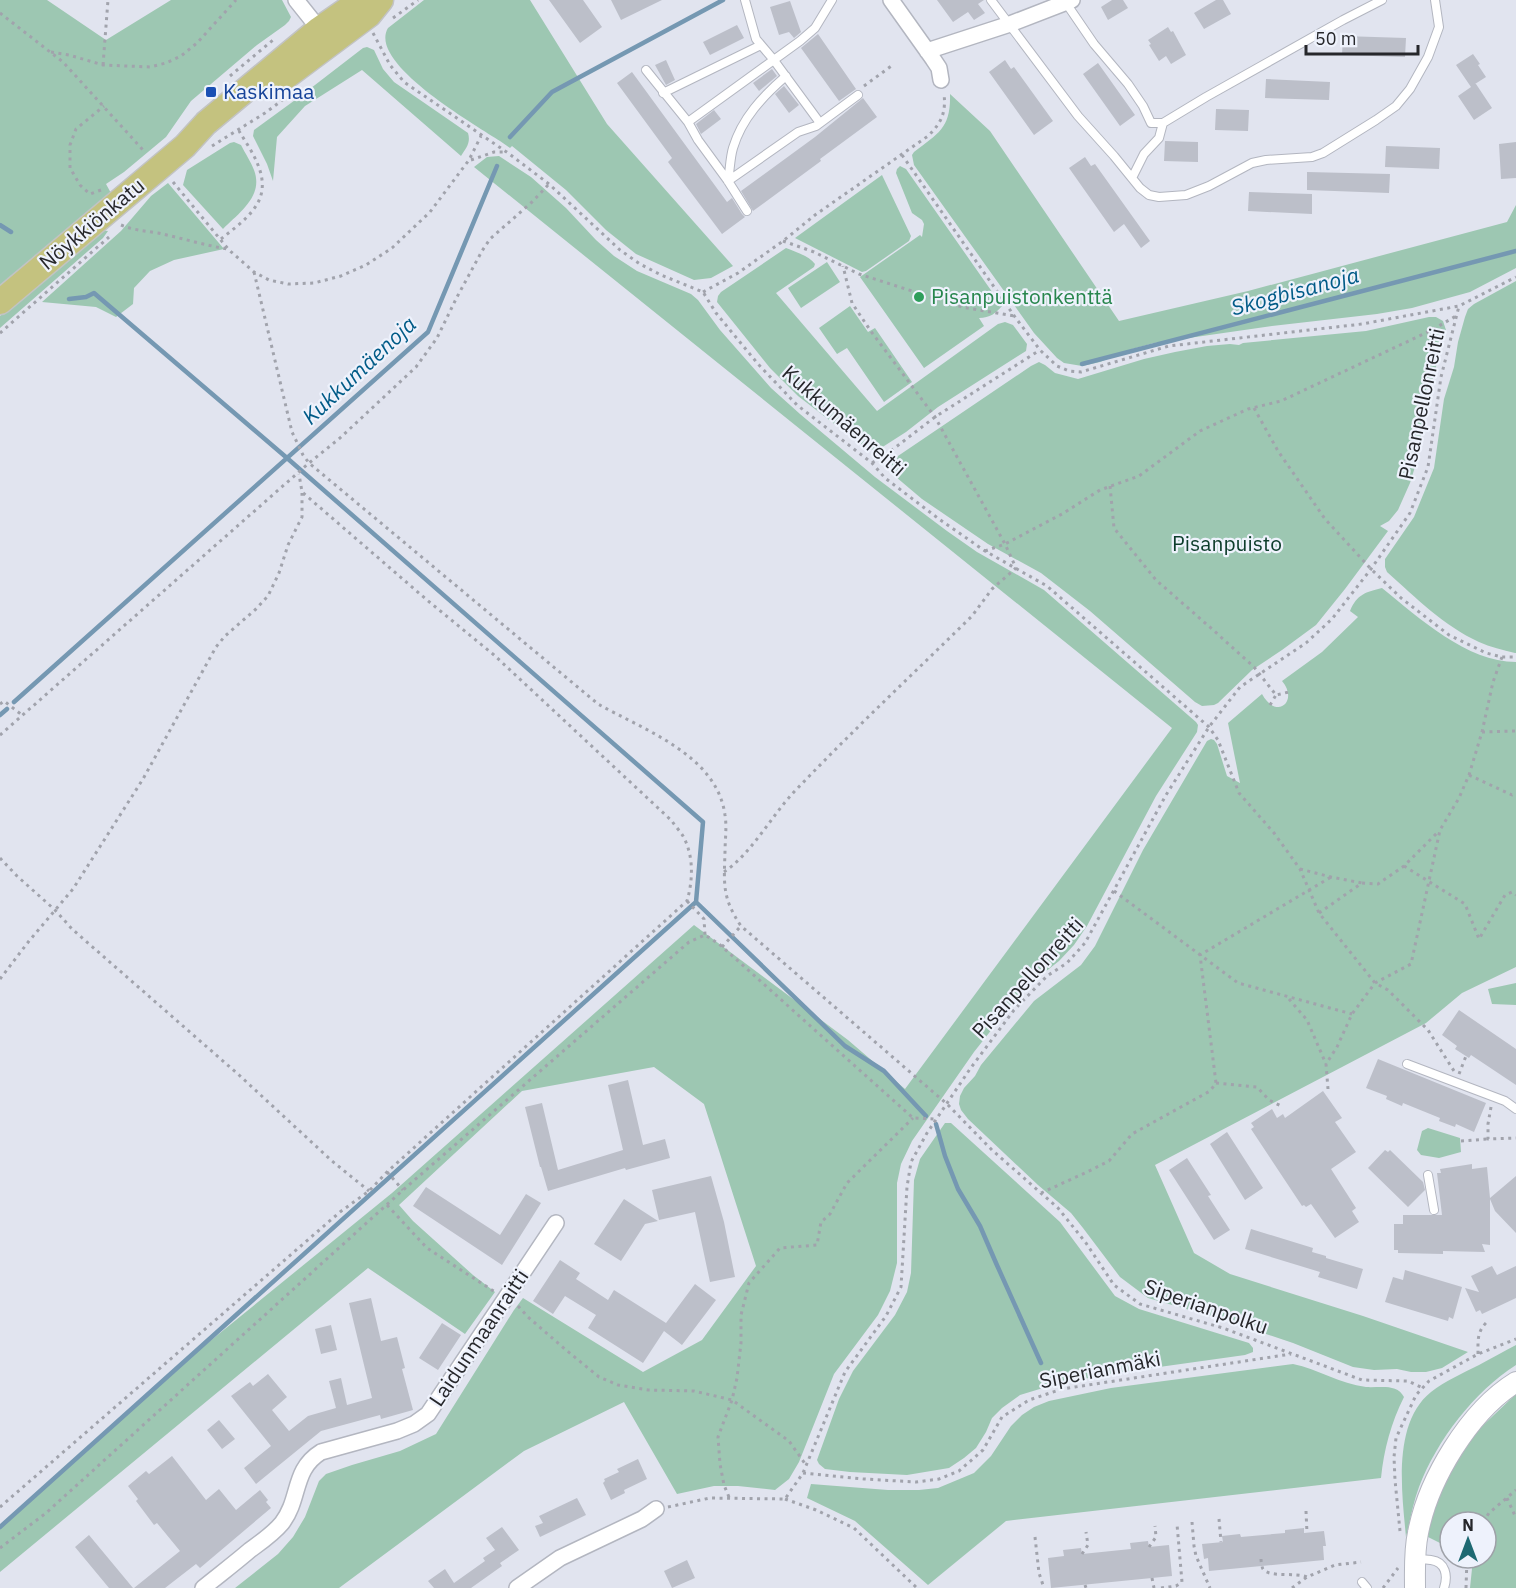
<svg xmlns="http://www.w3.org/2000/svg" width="1516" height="1588" font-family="'IBM Plex Sans',sans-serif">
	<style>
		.green { fill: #9dc7b2 }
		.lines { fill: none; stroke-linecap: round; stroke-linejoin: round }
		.stream { stroke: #7598b2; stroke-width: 4.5 }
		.building { fill: #bcbfc9 }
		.service-casing { stroke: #b3b6c0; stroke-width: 10 }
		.minor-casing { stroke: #b3b6c0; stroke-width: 18 }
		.tertiary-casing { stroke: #b3b6c0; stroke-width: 22 }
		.primary-casing { stroke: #c2c3c4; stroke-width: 27 }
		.path { stroke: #a1a3ac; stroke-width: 3; stroke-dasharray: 3 4.5; stroke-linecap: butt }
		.service { stroke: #fff; stroke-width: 8 }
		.minor { stroke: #fff; stroke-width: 15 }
		.tertiary { stroke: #fff; stroke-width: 20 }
		.primary { stroke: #c4c27f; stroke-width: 24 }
		.transit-dot { fill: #1a4fb4; stroke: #eef2fc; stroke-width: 2 }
		.leisure-dot { fill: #2e9e5b; stroke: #eef2fc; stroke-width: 2 }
		.labels { text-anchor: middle; stroke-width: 4.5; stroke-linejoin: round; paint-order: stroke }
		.transit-label { font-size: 21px; fill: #164399; stroke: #eef2fc; text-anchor: start }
		.street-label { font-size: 21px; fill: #26272b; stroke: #eef2fc }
		.leisure-label { font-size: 21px; fill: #27864d; stroke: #eef2fc; text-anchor: start }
		.park-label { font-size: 21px; fill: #0d3d2b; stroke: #eef2fc }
		.water-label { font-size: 22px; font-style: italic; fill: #005b87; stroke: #eef2fc }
	</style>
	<rect width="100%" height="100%" fill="#e1e4ef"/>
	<!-- green -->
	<path class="green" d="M 0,0 L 47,0 L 106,40 L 171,0 L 282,0 L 291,17 L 289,21 L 285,25 L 257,45 L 191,101 L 166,137 L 124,172 L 106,184 L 112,195 L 0,290 Z
		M 424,0 L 530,0 L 607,124 L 733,266 L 711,278 L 694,280 L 636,254 L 606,230 L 566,190 L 512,146 L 510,148 L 500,141 C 476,125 367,63 388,28 Z
		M 367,47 L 374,50 L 383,69 L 394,82 L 468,133 C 471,143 466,148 461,156 L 362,70 L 305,106 L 277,137 L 273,181 L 267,164 L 253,136 L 254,130 L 302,95 L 363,48 Z
		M 950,94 L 990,131 L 1119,321 L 1248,291 L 1507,222 L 1516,205 L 1516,268 L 1470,292 L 1412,308 L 1377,314 L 1272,326 L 1154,343 L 1132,349 L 1100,362 L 1082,366 L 1064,363 L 1057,358 L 1034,333 L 914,165 L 912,155 L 914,152 C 939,133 951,128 950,94 Z
		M 234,142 L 241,145 C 245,153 251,162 254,170 C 264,196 239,213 223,229 L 183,185 L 187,170 L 230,143 Z
		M 499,156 L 531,177 L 566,208 L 596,240 L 614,256 L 637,271 L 691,294 L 698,300 L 720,330 L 771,388 L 800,414 L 875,477 L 947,531 L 977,552 L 1044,590 L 1196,722 L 1198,725 L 1197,732 L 1156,796 L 1087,926 L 1074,945 L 1059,961 L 1026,987 L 1015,1000 L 974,1052 L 912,1141 L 901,1164 L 897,1183 L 897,1263 L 890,1291 L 878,1315 L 834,1374 L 799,1462 L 789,1479 L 775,1490 L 738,1486 L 714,1486 L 677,1494 L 624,1402 L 524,1451 L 339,1588 L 235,1588 L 278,1554 L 293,1537 L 305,1517 L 319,1481 L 326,1474 L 352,1465 L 400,1451 L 436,1434 L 514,1310 L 523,1298 L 643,1372 L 702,1340 L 756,1266 L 704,1104 L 654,1067 L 522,1091 L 399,1205 L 413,1221 L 473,1275 L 495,1292 L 465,1334 L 368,1268 L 0,1572 L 0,1527 L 172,1372 L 392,1193 L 694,925 L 848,1040 L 905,1089 L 1172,728 L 474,167 L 487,157 Z
		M 900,166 L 906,169 L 1002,306 C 996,313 990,318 979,318 L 984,326 L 924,368 L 860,277 L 920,235 L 922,237 L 924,224 L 922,220 L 912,213 L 896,173 L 897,169 Z
		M 882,175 L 911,236 L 909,241 L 866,271 L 862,272 L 795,238 Z
		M 168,183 L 224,249 L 174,260 L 150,271 L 134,288 L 133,304 L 116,317 L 96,307 L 42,302 L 121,231 L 151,196 Z
		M 99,230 L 108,231 L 103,238 L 0,328 L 0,316 Z
		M 786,248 C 796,252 809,256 815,264 L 814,267 L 776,293 L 877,411 L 998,324 L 1005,322 L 1013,325 L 1027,344 L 1026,351 L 938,407 L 906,432 L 881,448 L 874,450 L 867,449 L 798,396 L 770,368 L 717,302 L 718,296 L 721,292 Z
		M 827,262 L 840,282 L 801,308 L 788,288 Z
		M 1516,281 L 1516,653 L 1515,653 C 1503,650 1490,647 1479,642 C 1444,626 1415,597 1387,572 L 1385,567 L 1385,559 L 1414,517 L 1434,468 L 1444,399 L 1454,367 L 1458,342 L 1465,317 L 1468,309 L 1474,304 Z
		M 850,306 L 868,332 L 875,328 L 912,382 L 884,402 L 847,348 L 837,354 L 819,328 Z
		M 1429,317 L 1436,317 L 1443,321 L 1446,330 L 1430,389 L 1426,389 L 1427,394 L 1418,457 L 1410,483 L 1398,510 L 1389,521 L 1380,526 L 1388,531 L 1345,589 L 1316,625 L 1282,650 L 1252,670 L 1218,703 L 1214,705 L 1202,706 L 1195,702 L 1090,611 L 1041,573 L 988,544 L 922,499 L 896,477 L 892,471 L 892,464 L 895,458 L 1031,366 L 1039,362 L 1045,365 L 1055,373 L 1078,379 L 1144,359 L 1175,352 L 1207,346 L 1230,344 L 1239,345 L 1243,343 L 1366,331 Z
		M 1382,588 C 1419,618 1467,662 1516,662 L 1516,967 L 1462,993 L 1426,1023 L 1155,1165 L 1194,1253 L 1230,1274 L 1363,1316 L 1468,1352 L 1442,1368 L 1426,1372 L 1411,1372 L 1397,1369 L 1374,1370 L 1353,1367 L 1293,1343 L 1221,1319 L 1148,1298 L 1120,1277 L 1083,1228 L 1071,1213 L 1038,1185 L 968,1119 L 961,1110 L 959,1104 L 960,1096 L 964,1088 L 975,1076 L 981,1065 L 1034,1001 L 1081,965 L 1095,946 L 1143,850 L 1207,741 L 1211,739 L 1214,740 L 1217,744 L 1227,776 L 1240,783 L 1228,723 L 1262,694 C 1277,721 1299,701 1282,681 L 1322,652 L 1358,617 L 1350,611 C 1357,594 1366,592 1382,588 Z
		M 1516,983 L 1516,1005 L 1492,1004 L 1488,989 Z
		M 945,1123 L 951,1123 L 1060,1222 L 1115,1296 L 1139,1309 L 1249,1343 L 1253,1348 L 1253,1352 L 1245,1355 L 1102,1375 L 1043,1388 L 1020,1395 L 1002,1408 L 992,1418 L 986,1432 L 976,1448 L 964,1458 L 949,1468 L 907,1475 L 850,1472 L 825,1469 L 819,1464 L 817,1460 L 839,1399 L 853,1371 L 895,1315 L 907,1292 L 911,1273 L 914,1180 L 920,1159 Z
		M 1428,1128 L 1460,1138 L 1461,1152 L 1439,1158 L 1421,1155 L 1417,1150 L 1422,1131 Z
		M 1516,1345 L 1516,1365 C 1474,1392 1437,1440 1419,1487 C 1413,1503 1410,1521 1406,1537 C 1402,1494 1392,1423 1431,1392 C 1445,1381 1463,1373 1479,1365 C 1492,1358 1504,1351 1516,1345 Z
		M 1293,1364 C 1318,1369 1340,1384 1366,1387 C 1380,1388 1397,1383 1404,1397 C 1391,1423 1384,1449 1381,1478 L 1006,1521 L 928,1585 L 855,1521 L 807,1498 L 811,1484 L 888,1490 L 919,1490 L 938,1488 L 974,1473 L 991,1456 L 1011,1426 L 1022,1415 L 1034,1407 L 1049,1401 L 1111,1388 Z
		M 1516,1394 L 1516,1588 L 1470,1588 L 1473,1559 L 1471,1558 L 1486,1558 L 1486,1522 L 1450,1522 L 1450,1548 L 1428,1537 L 1433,1508 L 1446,1479 L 1476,1432 Z"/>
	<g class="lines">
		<!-- stream -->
		<path class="stream" d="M 510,137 L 552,92 L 723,0
			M 0,225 L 11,232
			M 1082,364 L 1516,251
			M 14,702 L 428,332 L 497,166
			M 0,715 L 7,709
			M 696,902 L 845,1046 L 884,1071 L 926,1116
			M 936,1124 L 945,1156 L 958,1189 L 980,1226 L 996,1263 L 1041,1363
			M 0,1527 L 696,902 L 703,822 L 287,458 L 94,293 L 86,297 L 69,299"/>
	</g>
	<!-- building -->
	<path class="building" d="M 549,0 L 583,0 L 602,27 L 580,43 Z
		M 611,0 L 662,0 L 621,20 Z
		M 937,0 L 984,0 L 978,4 L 985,13 L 974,20 L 968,12 L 953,22 Z
		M 1112,0 L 1123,0 L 1128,8 L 1108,20 L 1101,7 Z
		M 1216,0 L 1223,0 L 1231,14 L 1204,29 L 1194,13 Z
		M 790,1 L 801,32 L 794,38 L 789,32 L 779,35 L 770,7 Z
		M 737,25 L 744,38 L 710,55 L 703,42 Z
		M 1168,27 L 1171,32 L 1173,31 L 1186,55 L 1171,64 L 1166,56 L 1159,61 L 1149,45 L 1151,44 L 1148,40 Z
		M 818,34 L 856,89 L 839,101 L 801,48 Z
		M 1343,36 L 1406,38 L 1405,57 L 1342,55 Z
		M 1473,54 L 1480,64 L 1478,65 L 1486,77 L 1475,84 L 1476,84 L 1492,108 L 1474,120 L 1458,96 L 1471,87 L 1456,65 Z
		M 666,60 L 675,80 L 666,85 L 655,65 Z
		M 1005,60 L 1011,69 L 1014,67 L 1053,121 L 1034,135 L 989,72 Z
		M 1098,63 L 1135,115 L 1120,126 L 1083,74 Z
		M 772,69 L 777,76 L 759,91 L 753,83 Z
		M 632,72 L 727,202 L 732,198 L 742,214 L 745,217 L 722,234 L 668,162 L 672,158 L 617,83 Z
		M 1266,79 L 1330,82 L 1329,100 L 1265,98 Z
		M 784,86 L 799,105 L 789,113 L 775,94 Z
		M 863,98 L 877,117 L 820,159 L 821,161 L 753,211 L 741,191 L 815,137 Z
		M 1216,109 L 1249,110 L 1248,131 L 1215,130 Z
		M 714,110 L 721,119 L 701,134 L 696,124 Z
		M 1165,141 L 1198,142 L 1198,162 L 1164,161 Z
		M 1516,142 L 1516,178 L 1501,179 L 1499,144 Z
		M 1386,146 L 1440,148 L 1439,169 L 1385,167 Z
		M 1085,157 L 1091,166 L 1095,164 L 1150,241 L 1141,248 L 1124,224 L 1114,232 L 1069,168 Z
		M 1307,172 L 1390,174 L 1389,193 L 1307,190 Z
		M 1249,192 L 1312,194 L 1312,214 L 1248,211 Z
		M 1459,1010 L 1516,1049 L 1516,1085 L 1471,1055 L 1469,1058 L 1455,1049 L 1457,1046 L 1442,1035 Z
		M 1378,1059 L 1486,1103 L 1474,1132 L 1456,1124 L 1455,1127 L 1439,1121 L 1440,1118 L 1403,1103 L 1402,1106 L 1386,1099 L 1387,1096 L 1366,1088 Z
		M 628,1080 L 643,1145 L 665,1139 L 670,1158 L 626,1170 L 625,1168 L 548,1191 L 541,1167 L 540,1167 L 525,1107 L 542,1103 L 558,1170 L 623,1150 L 608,1085 Z
		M 1323,1091 L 1342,1118 L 1335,1122 L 1356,1152 L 1331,1169 L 1356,1208 L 1352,1211 L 1359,1222 L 1335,1238 L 1311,1204 L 1306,1207 L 1304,1205 L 1302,1206 L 1251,1129 L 1254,1127 L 1251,1123 L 1272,1109 L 1277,1118 L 1283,1114 L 1285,1118 Z
		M 1227,1132 L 1263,1188 L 1245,1200 L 1210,1144 Z
		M 1385,1150 L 1388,1152 L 1390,1150 L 1423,1182 L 1425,1190 L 1408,1207 L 1368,1168 Z
		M 1187,1158 L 1211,1195 L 1208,1196 L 1230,1230 L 1214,1240 L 1169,1170 Z
		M 1472,1164 L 1472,1169 L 1487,1167 L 1490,1198 L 1516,1176 L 1516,1233 L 1495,1211 L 1490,1199 L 1490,1245 L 1482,1244 L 1485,1252 L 1443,1251 L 1443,1254 L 1398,1253 L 1398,1250 L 1394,1250 L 1394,1224 L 1403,1224 L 1403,1215 L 1442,1215 L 1437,1173 L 1441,1173 L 1440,1169 Z
		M 711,1176 L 724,1222 L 735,1277 L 710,1282 L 695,1212 L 659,1220 L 652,1190 Z
		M 426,1187 L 500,1235 L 526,1194 L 541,1203 L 502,1265 L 413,1206 Z
		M 624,1199 L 658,1221 L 645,1224 L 621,1261 L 594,1244 Z
		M 1251,1229 L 1313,1248 L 1312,1252 L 1326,1256 L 1326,1258 L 1363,1269 L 1357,1289 L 1318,1277 L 1320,1272 L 1245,1249 Z
		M 560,1260 L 580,1273 L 576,1279 L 608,1300 L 614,1290 L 666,1323 L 695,1284 L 716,1300 L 682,1345 L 664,1331 L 643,1363 L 588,1328 L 596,1315 L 565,1296 L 553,1314 L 533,1301 Z
		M 1492,1266 L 1497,1275 L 1516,1266 L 1516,1298 L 1482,1314 L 1480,1310 L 1476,1312 L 1465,1288 L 1479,1292 L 1471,1276 Z
		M 1405,1270 L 1462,1287 L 1453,1319 L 1449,1317 L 1448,1321 L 1385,1302 L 1393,1277 L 1403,1280 Z
		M 371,1298 L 381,1341 L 397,1337 L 405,1368 L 402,1369 L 413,1410 L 381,1419 L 380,1415 L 321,1431 L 256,1484 L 244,1468 L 271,1446 L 231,1396 L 250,1382 L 253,1386 L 268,1374 L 287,1397 L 272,1410 L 289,1431 L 308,1416 L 336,1408 L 329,1381 L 341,1378 L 347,1405 L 372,1398 L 349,1303 Z
		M 442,1323 L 461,1335 L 438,1370 L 419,1358 Z
		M 331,1325 L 337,1350 L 321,1354 L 315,1329 Z
		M 219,1420 L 235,1439 L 222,1449 L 207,1430 Z
		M 172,1456 L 206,1500 L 219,1489 L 236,1510 L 260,1490 L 268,1500 L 266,1502 L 271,1508 L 200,1568 L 196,1564 L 165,1588 L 134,1588 L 180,1551 L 157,1523 L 154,1525 L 136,1501 L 138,1499 L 128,1486 L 146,1471 L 149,1474 Z
		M 638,1459 L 647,1479 L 624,1490 L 625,1493 L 611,1500 L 603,1483 L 605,1481 L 604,1479 L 619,1472 L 617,1469 Z
		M 577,1498 L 586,1515 L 540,1537 L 535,1526 L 543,1523 L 539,1516 Z
		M 502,1527 L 519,1550 L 500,1563 L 502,1566 L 471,1588 L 434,1588 L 428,1581 L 445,1569 L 454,1583 L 485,1561 L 483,1558 L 495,1550 L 486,1538 Z
		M 1304,1528 L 1304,1533 L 1324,1531 L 1326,1546 L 1323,1546 L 1324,1560 L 1209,1571 L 1208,1558 L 1204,1559 L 1202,1544 L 1223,1542 L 1222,1536 L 1240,1534 L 1241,1537 L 1285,1533 L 1285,1530 Z
		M 89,1535 L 133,1588 L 109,1588 L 75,1547 Z
		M 1148,1541 L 1149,1547 L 1169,1545 L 1172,1576 L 1051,1588 L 1048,1558 L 1064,1556 L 1063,1550 L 1081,1548 L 1082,1554 L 1131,1549 L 1130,1543 Z
		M 687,1560 L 695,1578 L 672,1588 L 664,1571 Z"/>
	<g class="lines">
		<!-- service casing -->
		<g class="service-casing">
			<path id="service" d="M 745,0 L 756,39 L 773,59 L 820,123
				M 991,0 L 1078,116 L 1114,156 L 1140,188 L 1149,195 L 1159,197 L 1186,195 L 1209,186 L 1252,163 L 1266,160 L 1312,157 L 1323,153 L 1376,120 L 1396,106 L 1410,89 L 1428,57 L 1439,27 L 1435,0
				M 1066,3 L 1094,44 L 1128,84 L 1143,106 L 1151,123 L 1163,123 L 1206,97 L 1343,20 L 1382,0
				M 646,70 L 688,122 L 698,140 L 728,181 L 747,211
				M 663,93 L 761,45
				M 688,122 L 800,41 L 815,28 L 832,0
				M 1132,178 L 1144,154 L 1159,138 L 1163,123
				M 728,181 L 798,132 L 816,126 L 858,95
				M 728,181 C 730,170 730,158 733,148 C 742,118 763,96 786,76
				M 1407,1064 L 1505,1101 L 1516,1109
				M 1428,1175 L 1434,1210
				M 1415,1560 C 1420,1560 1426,1559 1431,1560 C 1446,1562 1448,1576 1444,1588
				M 1362,1582 L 1367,1588"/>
		</g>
		<!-- minor casing -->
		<g class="minor-casing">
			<path id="minor" d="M 296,0 L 324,35
				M 891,0 L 933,59 L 939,68 L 941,80
				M 927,51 L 1010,24 L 1072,0
				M 203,1588 C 219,1575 235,1563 250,1550 C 261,1542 273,1534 282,1523 C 301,1498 292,1470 321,1452 L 397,1431 L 414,1424 L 428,1414 L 556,1223
				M 517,1588 L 560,1558 L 642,1519 L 656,1509"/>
		</g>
		<!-- tertiary casing -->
		<g class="tertiary-casing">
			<path id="tertiary" d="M 1415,1588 C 1415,1570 1414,1551 1418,1533 C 1428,1480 1469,1411 1516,1382"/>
		</g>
		<!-- primary casing -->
		<g class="primary-casing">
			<path id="primary" d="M 283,79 L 369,15 L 381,0
				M 0,302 L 185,146 L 206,123 L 319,29 L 361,0"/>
		</g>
		<!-- path -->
		<path class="path" d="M 0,13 L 63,62 L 143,150
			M 393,18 L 418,0
			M 373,33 L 390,65 L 404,82 L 508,153 L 549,184 L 620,250 L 640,264 L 661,275 L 703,292 L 716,313 L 758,364 L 797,405 L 872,463 L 885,478 L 939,519 L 985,551 L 1047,586 L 1209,727 L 1218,740 L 1239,793 L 1274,833 L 1300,869 L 1319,913 L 1375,983 L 1388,990 L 1428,1030 L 1454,1071
			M 51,52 L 69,55 L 103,65 L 150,67 L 166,63 L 181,56 L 197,43 L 236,0
			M 103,65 L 108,0
			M 230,76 L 273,40
			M 864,86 L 894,64
			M 212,146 L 265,113 L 284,99
			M 902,155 L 1015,317 L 1040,350 L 1057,366 L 1069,371 L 1081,372 L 1169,346 L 1362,324 L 1459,306 L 1516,277
			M 471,160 L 494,152 L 505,152
			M 173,182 L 229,250 L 254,272 L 269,280 L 288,284 L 314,283 L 341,276 L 366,265 L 392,248 L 430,212 L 469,160 L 481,136
			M 101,190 L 90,194 L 80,185 L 70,168 L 70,145 L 76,129 L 104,106
			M 121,225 C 133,230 145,231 158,233 C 181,238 204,245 227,249
			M 221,239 C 232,230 245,221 253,210 C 275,183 253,154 239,131
			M 783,241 L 814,252 L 859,274 L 962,307 L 1014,316
			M 254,272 L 292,432 L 303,455 L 309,463 L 598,704 C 644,730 717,755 725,815 C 727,827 725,840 725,852 C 724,884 722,898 741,926 L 947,1104 L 992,1150 L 1058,1208 L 1086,1243 L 1114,1285 L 1140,1304 L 1223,1328 L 1362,1380 L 1408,1381 L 1423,1388
			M 703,292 L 738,273 L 783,241 L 815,215 L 928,136 C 942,122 946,113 944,93
			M 0,333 L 109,237
			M 1254,408 L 1278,451 L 1325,519 L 1371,569 L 1401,598 L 1449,635 L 1486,653 L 1502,657 L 1516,657
			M 872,463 L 892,450 L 935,417 L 1040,350
			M 1110,486 L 1114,528 L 1156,580 L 1212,629 L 1254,667 L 1276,695 L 1289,692
			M 985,551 L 1005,544 L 1062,514 L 1100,490 L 1139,476 L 1200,431 L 1248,409 L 1281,401 L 1432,330 L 1456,316
			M 0,704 L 4,701 L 22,715
			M 1270,705 L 1276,695
			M 1482,732 L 1516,731
			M 0,735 L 309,463 L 340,438 L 416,367 L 437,338 L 457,297 L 482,251 L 490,239 L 532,202 L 549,184
			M 1469,775 L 1512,795 L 1516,794
			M 0,858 L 17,876 L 55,910 L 72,929 L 239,1075 L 332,1161 L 369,1191
			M 1404,866 L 1465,904 L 1479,939 L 1505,895 L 1512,892 L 1516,895
			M 1300,869 L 1331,877 L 1362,883
			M 724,872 C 750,855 771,817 793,793 C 851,732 912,675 972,616 L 992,589 L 1016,568 L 1005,544 L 935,417 L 870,330 L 852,303 L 843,266
			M 1114,891 L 1238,983 L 1352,1014
			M 687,901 L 704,919 L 705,935
			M 1319,913 L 1362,883 L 1378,884 L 1404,866 L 1439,831
			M 722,947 L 741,926
			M 0,979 L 29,941 L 73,889 L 143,779 L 216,647 L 225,636 L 256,609 L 268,596 L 279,573 L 288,545 L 302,517 L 302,493
			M 1289,999 L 1307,1020 L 1326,1064
			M 1459,1074 L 1466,1056
			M 1216,1083 L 1257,1087 L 1269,1100 L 1283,1107
			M 1328,1089 L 1326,1064 L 1337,1047 L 1352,1014 L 1375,983 L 1411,964 L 1440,830 L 1459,798 L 1469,775 L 1482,732 L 1493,682 L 1502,657
			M 1491,1107 L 1488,1124 L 1488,1139 L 1516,1138
			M 1461,1141 L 1488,1139
			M 387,1172 L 403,1190
			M 1041,1193 L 1087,1172 L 1109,1161 L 1132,1134 L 1210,1091 L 1216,1083 L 1200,955 L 1331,877
			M 387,1205 L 427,1248 L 495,1292
			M 518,1306 L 528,1317 L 566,1350 L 599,1377 L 618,1385 L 648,1390 L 694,1391 L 732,1400 L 789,1441 L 806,1465
			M 1478,1354 C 1478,1341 1477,1332 1486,1323
			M 803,1473 L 864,1479 L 916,1482 L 939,1479 L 959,1471 L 983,1450 L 1002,1417 L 1029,1400 L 1062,1389 L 1291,1354
			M 729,1497 L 724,1485 L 720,1464 L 718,1437 L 732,1400 L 737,1378 L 741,1343 L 741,1315 L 749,1283 L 780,1248 L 817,1245 L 821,1222 L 830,1214 L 847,1183 L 913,1118
			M 1507,1498 L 1516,1518
			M 785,1499 L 816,1510 L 854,1528 L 917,1588
			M 0,1507 L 340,1212 L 369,1191 L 387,1172 L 687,901 C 693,880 694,856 683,836 C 680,831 675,826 672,821 L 494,655 L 427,600 L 302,492 L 299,474
			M 668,1507 L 710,1498 L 785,1499 L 803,1473 L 845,1372 L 886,1316 L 901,1287 L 907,1187 L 911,1162 L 927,1133 L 970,1069 L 1014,1010 L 1047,976 L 1067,963 L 1085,943 L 1166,795 L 1209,727 L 1240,687 L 1306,643 L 1332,619 L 1371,569 L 1410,513 L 1428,467 L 1441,377 L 1459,306
			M 1306,1511 L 1307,1533
			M 1219,1519 L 1221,1542
			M 1192,1522 L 1194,1546 L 1196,1556 L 1210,1588
			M 1483,1522 L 1489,1513 L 1516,1490
			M 1400,1531 L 1395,1480 L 1394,1457 L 1396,1438 L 1416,1395 L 1429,1381 L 1478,1354 L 1516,1339
			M 1035,1537 L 1039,1573 L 1044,1588
			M 1149,1547 L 1156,1537 L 1155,1526
			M 0,1548 L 46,1513 L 403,1190 L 689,942 L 705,935 L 719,944 L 913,1118 L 936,1119
			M 1082,1554 L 1088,1545 L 1086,1532
			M 1261,1559 C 1261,1561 1262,1568 1263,1569 C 1269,1578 1297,1572 1307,1577
			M 1152,1578 L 1154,1588
			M 1085,1585 L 1086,1588
			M 1161,1588 L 1176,1586 L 1182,1582 L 1177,1524
			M 1292,1588 L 1307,1577 L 1335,1565 L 1361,1562
			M 1383,1588 L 1398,1568
			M 1466,1588 L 1467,1558"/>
		<!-- service -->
		<use href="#service" class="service"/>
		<!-- minor -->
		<use href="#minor" class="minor"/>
		<!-- tertiary -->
		<use href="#tertiary" class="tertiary"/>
		<!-- primary -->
		<use href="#primary" class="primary"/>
	</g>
	<!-- markers -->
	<rect class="transit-dot" x="205" y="86" width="12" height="12" rx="3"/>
	<circle class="leisure-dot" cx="919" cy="297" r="6"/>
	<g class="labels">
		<!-- transit labels -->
		<g class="transit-label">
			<text x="223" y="99">Kaskimaa</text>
		</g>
		<!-- street labels -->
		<g class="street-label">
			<text transform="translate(92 224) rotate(-40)" y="7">Nöykkiönkatu</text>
			<text transform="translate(1422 404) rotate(-78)" y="7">Pisanpellonreitti</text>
			<text transform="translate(844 421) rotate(41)" y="7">Kukkumäenreitti</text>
			<text transform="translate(1028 978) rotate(-48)" y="7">Pisanpellonreitti</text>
			<text transform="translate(1206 1307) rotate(19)" y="7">Siperianpolku</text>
			<text transform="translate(479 1338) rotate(-56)" y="7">Laidunmaanraitti</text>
			<text transform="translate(1100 1370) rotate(-11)" y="7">Siperianmäki</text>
		</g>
		<!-- leisure labels -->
		<g class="leisure-label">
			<text x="931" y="304">Pisanpuistonkenttä</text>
		</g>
		<!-- park labels -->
		<g class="park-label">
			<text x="1227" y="551">Pisanpuisto</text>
		</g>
		<!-- water labels -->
		<g class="water-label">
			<text transform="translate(1295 291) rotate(-15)" y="8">Skogbisanoja</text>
			<text transform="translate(359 370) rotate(-43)" y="8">Kukkumäenoja</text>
		</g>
	</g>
	<!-- north arrow -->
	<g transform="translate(1468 1540)"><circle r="28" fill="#eef2fc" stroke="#9ea1a8" stroke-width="1.5"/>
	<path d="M0-4.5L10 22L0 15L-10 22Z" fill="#1e6972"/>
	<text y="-9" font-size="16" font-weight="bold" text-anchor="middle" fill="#26272b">N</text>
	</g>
	<!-- scale -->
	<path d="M1306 45v9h112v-9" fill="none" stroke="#26272b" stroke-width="3"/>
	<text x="1315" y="45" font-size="18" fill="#26272b" stroke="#eef2fc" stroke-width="4.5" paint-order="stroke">50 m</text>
</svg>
